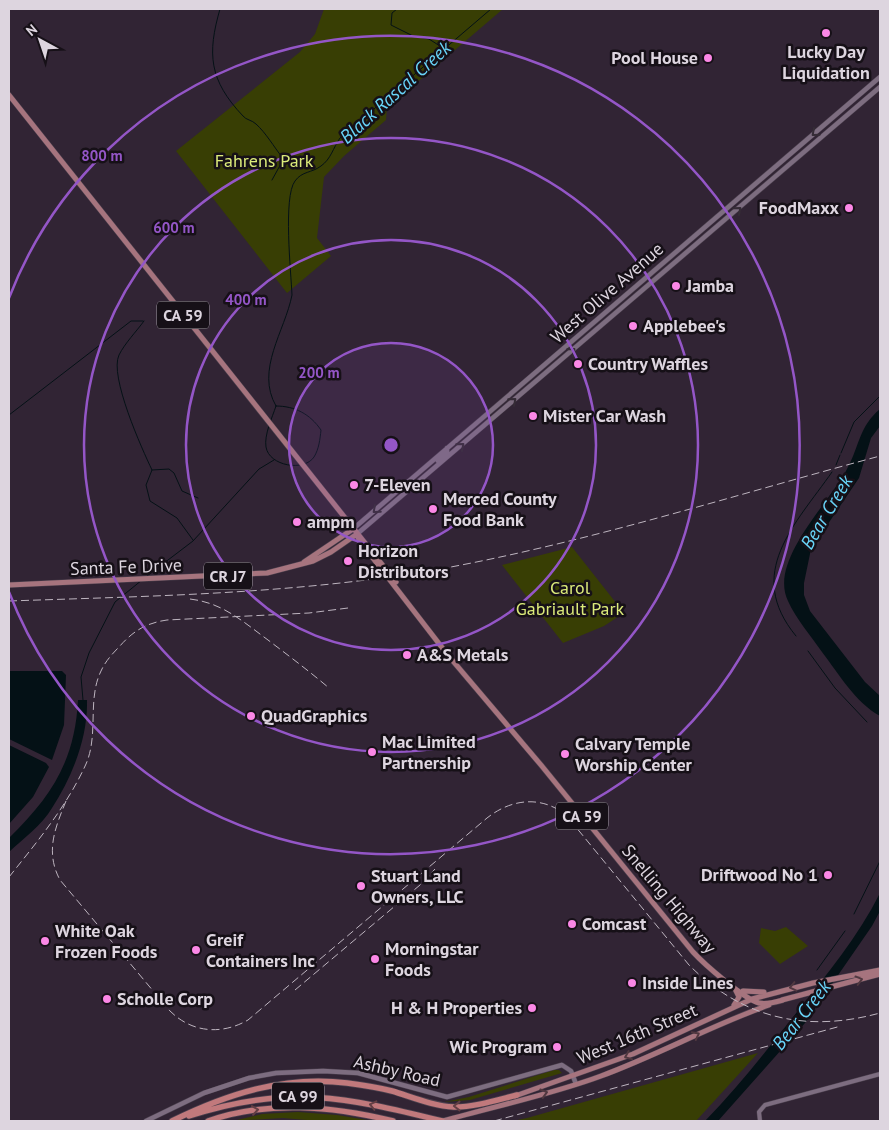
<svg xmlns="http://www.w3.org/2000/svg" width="889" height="1130" font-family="'PT Sans',sans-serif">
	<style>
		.green { fill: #383e04 }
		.water { fill: #041116 }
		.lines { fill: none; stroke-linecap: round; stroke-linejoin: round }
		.stream { stroke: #041116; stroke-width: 1 }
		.tertiary-casing { stroke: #4c414e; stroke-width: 5 }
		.secondary-casing { stroke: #4c414e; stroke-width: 5.5 }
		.primary-casing { stroke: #4c414e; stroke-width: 6 }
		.motorway-casing { stroke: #4c414e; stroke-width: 7 }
		.tertiary { stroke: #7d6d80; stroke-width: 4 }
		.secondary { stroke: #7d6d80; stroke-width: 4.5 }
		.primary { stroke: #a6747e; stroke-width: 5 }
		.motorway { stroke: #c1797c; stroke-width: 5.5 }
		.rail { stroke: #beb5c0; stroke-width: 1; stroke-dasharray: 8 4; stroke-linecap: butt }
		.oneway { stroke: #352c36 }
		.oneway2 { stroke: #503840 }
		.oneway3 { stroke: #633f44 }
		.ring { fill: none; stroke: #9456c7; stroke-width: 2.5 }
		.poi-dot { fill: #fb87e6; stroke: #161017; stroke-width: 2 }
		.labels { text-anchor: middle; stroke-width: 5; stroke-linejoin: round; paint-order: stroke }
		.shield { fill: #161017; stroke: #a19aa3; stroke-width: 1 }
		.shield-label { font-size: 16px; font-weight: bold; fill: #ddd5df }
		.poi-label { font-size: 18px; font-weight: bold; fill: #ddd5df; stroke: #161017; text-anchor: start }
		.park-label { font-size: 18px; fill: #dceb7a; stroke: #161017 }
		.street-label { font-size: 18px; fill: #ddd5df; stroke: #161017 }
		.water-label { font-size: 19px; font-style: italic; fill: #68d4f8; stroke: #161017 }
		.centre { fill: #9456c7; stroke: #161017; stroke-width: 2.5 }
		.ring-label { font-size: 15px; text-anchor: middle; font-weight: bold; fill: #9456c7; stroke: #161017; stroke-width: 5; stroke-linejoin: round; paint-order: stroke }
	</style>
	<rect width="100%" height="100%" fill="#312434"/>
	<!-- green -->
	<path class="green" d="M 324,9 L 503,9 L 387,108 L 386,120 L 344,156 L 324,177 L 317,238 L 331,256 L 287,293 L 176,151 L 300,52 L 315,34 Z
		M 572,547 L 624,613 L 604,626 L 563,643 L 502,565 Z
		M 786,927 L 808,946 L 780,964 L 759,943 L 761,928 L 775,931 Z
		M 758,1053 L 696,1121 L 513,1121 L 527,1118 Z
		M 554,1070 L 559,1070 L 562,1073 L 470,1100 L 444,1102 L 469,1097 Z
		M 298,1112 L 337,1115 L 373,1121 L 319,1121 L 283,1118 L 233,1121 L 262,1114 Z"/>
	<!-- water -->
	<path class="water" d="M 880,409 L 880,426 L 871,438 L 859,478 L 811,549 L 804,583 L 804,595 L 810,611 L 865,682 L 880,696 L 880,716 C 855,702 839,674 822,652 C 811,636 796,619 788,601 C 768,560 831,502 848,467 C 860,444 859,427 880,409 Z
		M 9,671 L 62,671 L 66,675 L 64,725 L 52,760 L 9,739 Z
		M 78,700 L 87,700 C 88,738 72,777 52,808 C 42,825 23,839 9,852 L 9,838 C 51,797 75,761 78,700 Z
		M 9,745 L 46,763 L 49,767 L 33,797 L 9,824 Z
		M 880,893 L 880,911 L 872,926 L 805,1023 L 718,1121 L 705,1121 C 738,1087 767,1050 797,1012 C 827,974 858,937 880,893 Z"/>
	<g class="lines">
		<!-- stream -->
		<path class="stream" d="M 220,9 C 207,54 209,80 243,116 C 246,120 252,120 256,124 C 266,133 274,147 282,157 L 283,160 L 272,180
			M 397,9 L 392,13 L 391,25 L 413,36 L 429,39 L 443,48
			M 144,321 C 136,332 125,343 119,355 C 109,376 142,449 152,470 L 146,485 L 150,501 L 177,518 L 193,540
			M 276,406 C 255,370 285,331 292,295 C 291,272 283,197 295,181 C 302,171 312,173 321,166 C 331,159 333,148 340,138 L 491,9
			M 276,406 C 295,406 310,414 321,430 C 320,439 319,449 314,457 C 304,472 269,466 266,447 C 264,435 272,418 276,406 Z
			M 9,415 L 131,321 L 143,321
			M 841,453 L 854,422 L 880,396
			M 836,465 L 840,455
			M 152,470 L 169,469 L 174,473 L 182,491 L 198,498
			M 147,576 L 193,541 L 259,469 L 274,460
			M 796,636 C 744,573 795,525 832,472
			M 808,651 L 835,688 L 867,722
			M 83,700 L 81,677 L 89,653 L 115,602 L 142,580
			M 854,914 L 880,861
			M 817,970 L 845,931"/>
		<!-- tertiary casing -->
		<g class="tertiary-casing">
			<path id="tertiary" d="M 760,1121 L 759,1112 L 765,1105 L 880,1074"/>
		</g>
		<!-- secondary casing -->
		<g class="secondary-casing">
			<path id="secondary" d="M 438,461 L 447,453 L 447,448
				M 353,529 L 880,77
				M 357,534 L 880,87
				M 146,1121 L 204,1093 L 249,1078 L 276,1073 L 323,1071 L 358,1073 L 447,1097 L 562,1065 L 571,1071 L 576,1084"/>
		</g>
		<!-- primary casing -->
		<g class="primary-casing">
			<path id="primary" d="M 9,95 L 396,582
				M 357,534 L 359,540 L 447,654 L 541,765 L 693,952 C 704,964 744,999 759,1003 C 767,1005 776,1002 783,1000
				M 304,562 L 353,529
				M 9,585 L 267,573 L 313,561 L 331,552 L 357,534
				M 743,991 L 764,992
				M 782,1000 L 880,974
				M 734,1005 L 739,997 L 735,989
				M 515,1096 L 633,1054 L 752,999 L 813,983 L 880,970
				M 443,1121 C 495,1106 550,1095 601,1076 C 658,1055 712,1025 769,1005"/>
		</g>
		<!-- motorway casing -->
		<g class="motorway-casing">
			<path id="motorway" d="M 189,1116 C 287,1084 346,1097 442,1121
				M 172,1121 C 227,1094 285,1075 347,1083 C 362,1085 377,1087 392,1091 C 412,1097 433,1106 454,1107 C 475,1107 497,1100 517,1095
				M 208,1121 C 269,1100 331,1106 393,1121"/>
		</g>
		<!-- tertiary -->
		<use href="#tertiary" class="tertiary"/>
		<!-- secondary -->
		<use href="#secondary" class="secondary"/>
		<!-- primary -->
		<use href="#primary" class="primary"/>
		<!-- motorway -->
		<use href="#motorway" class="motorway"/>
		<!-- rail -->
		<path class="rail" d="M 190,599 C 223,603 242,621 268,640 C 289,656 309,671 329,688
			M 9,601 C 153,596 297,594 440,569 C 589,542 734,495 880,456
			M 66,801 C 55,828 45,852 60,880 L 170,1011 C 192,1033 222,1035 248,1020 L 487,818 C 511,799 541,795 566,815 L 689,965 C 743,1019 807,1033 880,1013
			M 9,877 C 37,842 67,806 86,764 C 99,734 87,700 101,671 C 105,662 112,654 119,647 C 133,631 146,623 167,620 L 309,613 L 348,608
			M 295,990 L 420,885 L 435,869
			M 494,1121 L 841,1026"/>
	</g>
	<!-- one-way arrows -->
	<defs><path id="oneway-chevron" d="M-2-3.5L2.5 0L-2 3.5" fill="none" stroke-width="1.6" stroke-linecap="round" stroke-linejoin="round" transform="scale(1.25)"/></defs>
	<g class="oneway">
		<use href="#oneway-chevron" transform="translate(815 133) rotate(139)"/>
		<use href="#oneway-chevron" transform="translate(738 210) rotate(-41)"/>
		<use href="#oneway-chevron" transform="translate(572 351) rotate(-40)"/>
		<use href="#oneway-chevron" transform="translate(513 401) rotate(-41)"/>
		<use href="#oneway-chevron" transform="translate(461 446) rotate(-40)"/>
		<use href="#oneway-chevron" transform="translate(376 510) rotate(139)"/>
	</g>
	<g class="oneway2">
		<use href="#oneway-chevron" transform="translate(859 980) rotate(-15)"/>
		<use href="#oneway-chevron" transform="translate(793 987) rotate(167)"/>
		<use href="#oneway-chevron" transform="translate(696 1035) rotate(-27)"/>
		<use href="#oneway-chevron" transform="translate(628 1056) rotate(158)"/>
		<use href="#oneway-chevron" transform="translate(544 1093) rotate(-16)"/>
	</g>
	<g class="oneway3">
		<use href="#oneway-chevron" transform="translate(373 1105) rotate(-167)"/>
		<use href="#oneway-chevron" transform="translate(457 1106) rotate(-180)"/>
		<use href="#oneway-chevron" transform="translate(255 1110) rotate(-8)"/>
	</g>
	<!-- distance rings -->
	<circle cx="391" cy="445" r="102" fill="#9456c7" fill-opacity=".12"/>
	<g class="ring">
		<circle cx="391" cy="445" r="102"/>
		<circle cx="391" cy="445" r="205"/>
		<circle cx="391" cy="445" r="307"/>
		<path d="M9 298A409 409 0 1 1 9 592"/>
	</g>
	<!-- markers -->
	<g class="poi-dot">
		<circle cx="826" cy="33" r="5"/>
		<circle cx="708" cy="58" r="5"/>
		<circle cx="849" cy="208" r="5"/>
		<circle cx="676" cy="286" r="5"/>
		<circle cx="633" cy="326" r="5"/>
		<circle cx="578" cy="364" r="5"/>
		<circle cx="533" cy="416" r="5"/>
		<circle cx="354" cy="485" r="5"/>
		<circle cx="433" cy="509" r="5"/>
		<circle cx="297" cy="522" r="5"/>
		<circle cx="348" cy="561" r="5"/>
		<circle cx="407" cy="655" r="5"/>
		<circle cx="251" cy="716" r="5"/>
		<circle cx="372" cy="752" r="5"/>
		<circle cx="565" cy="754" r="5"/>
		<circle cx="828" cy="875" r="5"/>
		<circle cx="361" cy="886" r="5"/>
		<circle cx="572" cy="924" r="5"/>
		<circle cx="45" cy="941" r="5"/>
		<circle cx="196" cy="950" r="5"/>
		<circle cx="375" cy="959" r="5"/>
		<circle cx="632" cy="983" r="5"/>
		<circle cx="107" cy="999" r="5"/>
		<circle cx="532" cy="1008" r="5"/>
		<circle cx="557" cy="1047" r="5"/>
	</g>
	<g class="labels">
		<!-- shield labels -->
		<g class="shield">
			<rect x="157" y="301.5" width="52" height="27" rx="4"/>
			<rect x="204" y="562.5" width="48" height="27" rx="4"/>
			<rect x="556" y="802.5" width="52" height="27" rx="4"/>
			<rect x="272" y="1082.5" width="52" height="27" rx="4"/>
		</g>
		<g class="shield-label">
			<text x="183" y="321">CA 59</text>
			<text x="228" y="582">CR J7</text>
			<text x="582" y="822">CA 59</text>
			<text x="298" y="1102">CA 99</text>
		</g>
		<!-- poi labels -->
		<g class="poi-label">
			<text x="826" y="58" text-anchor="middle">Lucky Day<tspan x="826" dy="21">Liquidation</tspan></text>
			<text x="698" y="64" text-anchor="end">Pool House</text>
			<text x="839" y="214" text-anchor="end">FoodMaxx</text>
			<text x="686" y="292">Jamba</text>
			<text x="643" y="332">Applebee's</text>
			<text x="588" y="370">Country Waffles</text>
			<text x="543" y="422">Mister Car Wash</text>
			<text x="364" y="491">7-Eleven</text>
			<text x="443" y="505">Merced County<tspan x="443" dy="21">Food Bank</tspan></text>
			<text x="307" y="528">ampm</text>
			<text x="358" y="557">Horizon<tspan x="358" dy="21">Distributors</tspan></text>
			<text x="417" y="661">A&amp;S Metals</text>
			<text x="261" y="722">QuadGraphics</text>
			<text x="382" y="748">Mac Limited<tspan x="382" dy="21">Partnership</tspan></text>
			<text x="575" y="750">Calvary Temple<tspan x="575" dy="21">Worship Center</tspan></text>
			<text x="818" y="881" text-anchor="end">Driftwood No 1</text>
			<text x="371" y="882">Stuart Land<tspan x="371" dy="21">Owners, LLC</tspan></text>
			<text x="582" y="930">Comcast</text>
			<text x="55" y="937">White Oak<tspan x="55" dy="21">Frozen Foods</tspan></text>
			<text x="206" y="946">Greif<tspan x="206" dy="21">Containers Inc</tspan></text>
			<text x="385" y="955">Morningstar<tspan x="385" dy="21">Foods</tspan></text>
			<text x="642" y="989">Inside Lines</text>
			<text x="117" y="1005">Scholle Corp</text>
			<text x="522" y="1014" text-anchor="end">H &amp; H Properties</text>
			<text x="547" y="1053" text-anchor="end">Wic Program</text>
		</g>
		<!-- park labels -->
		<g class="park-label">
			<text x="264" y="167">Fahrens Park</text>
			<text x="570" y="594">Carol<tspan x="570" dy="21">Gabriault Park</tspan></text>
		</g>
		<!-- street labels -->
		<g class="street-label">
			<text transform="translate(607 293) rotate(-41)" y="6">West Olive Avenue</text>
			<text transform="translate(126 567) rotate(-2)" y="6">Santa Fe Drive</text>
			<text transform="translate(669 899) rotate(50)" y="6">Snelling Highway</text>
			<text transform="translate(637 1034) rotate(-23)" y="6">West 16th Street</text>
			<text transform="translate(397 1071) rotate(13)" y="6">Ashby Road</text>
		</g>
		<!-- water labels -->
		<g class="water-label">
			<text transform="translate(395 92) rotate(-42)" y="7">Black Rascal Creek</text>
			<text transform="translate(826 512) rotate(-59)" y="7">Bear Creek</text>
			<text transform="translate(801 1015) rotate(-52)" y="7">Bear Creek</text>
		</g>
	</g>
	<circle cx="391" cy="445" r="8" class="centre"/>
	<g class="ring-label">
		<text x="102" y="161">800 m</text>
		<text x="174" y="233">600 m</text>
		<text x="246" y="305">400 m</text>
		<text x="319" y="378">200 m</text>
	</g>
	<!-- border -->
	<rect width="889" height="1130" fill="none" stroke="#ddd5df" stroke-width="20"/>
	<!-- north arrow -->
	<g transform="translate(40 40) rotate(320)" stroke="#161017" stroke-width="4" paint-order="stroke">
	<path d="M0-4L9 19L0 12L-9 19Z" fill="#ddd5df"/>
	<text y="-8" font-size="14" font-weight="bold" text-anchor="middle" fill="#ddd5df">N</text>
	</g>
</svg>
